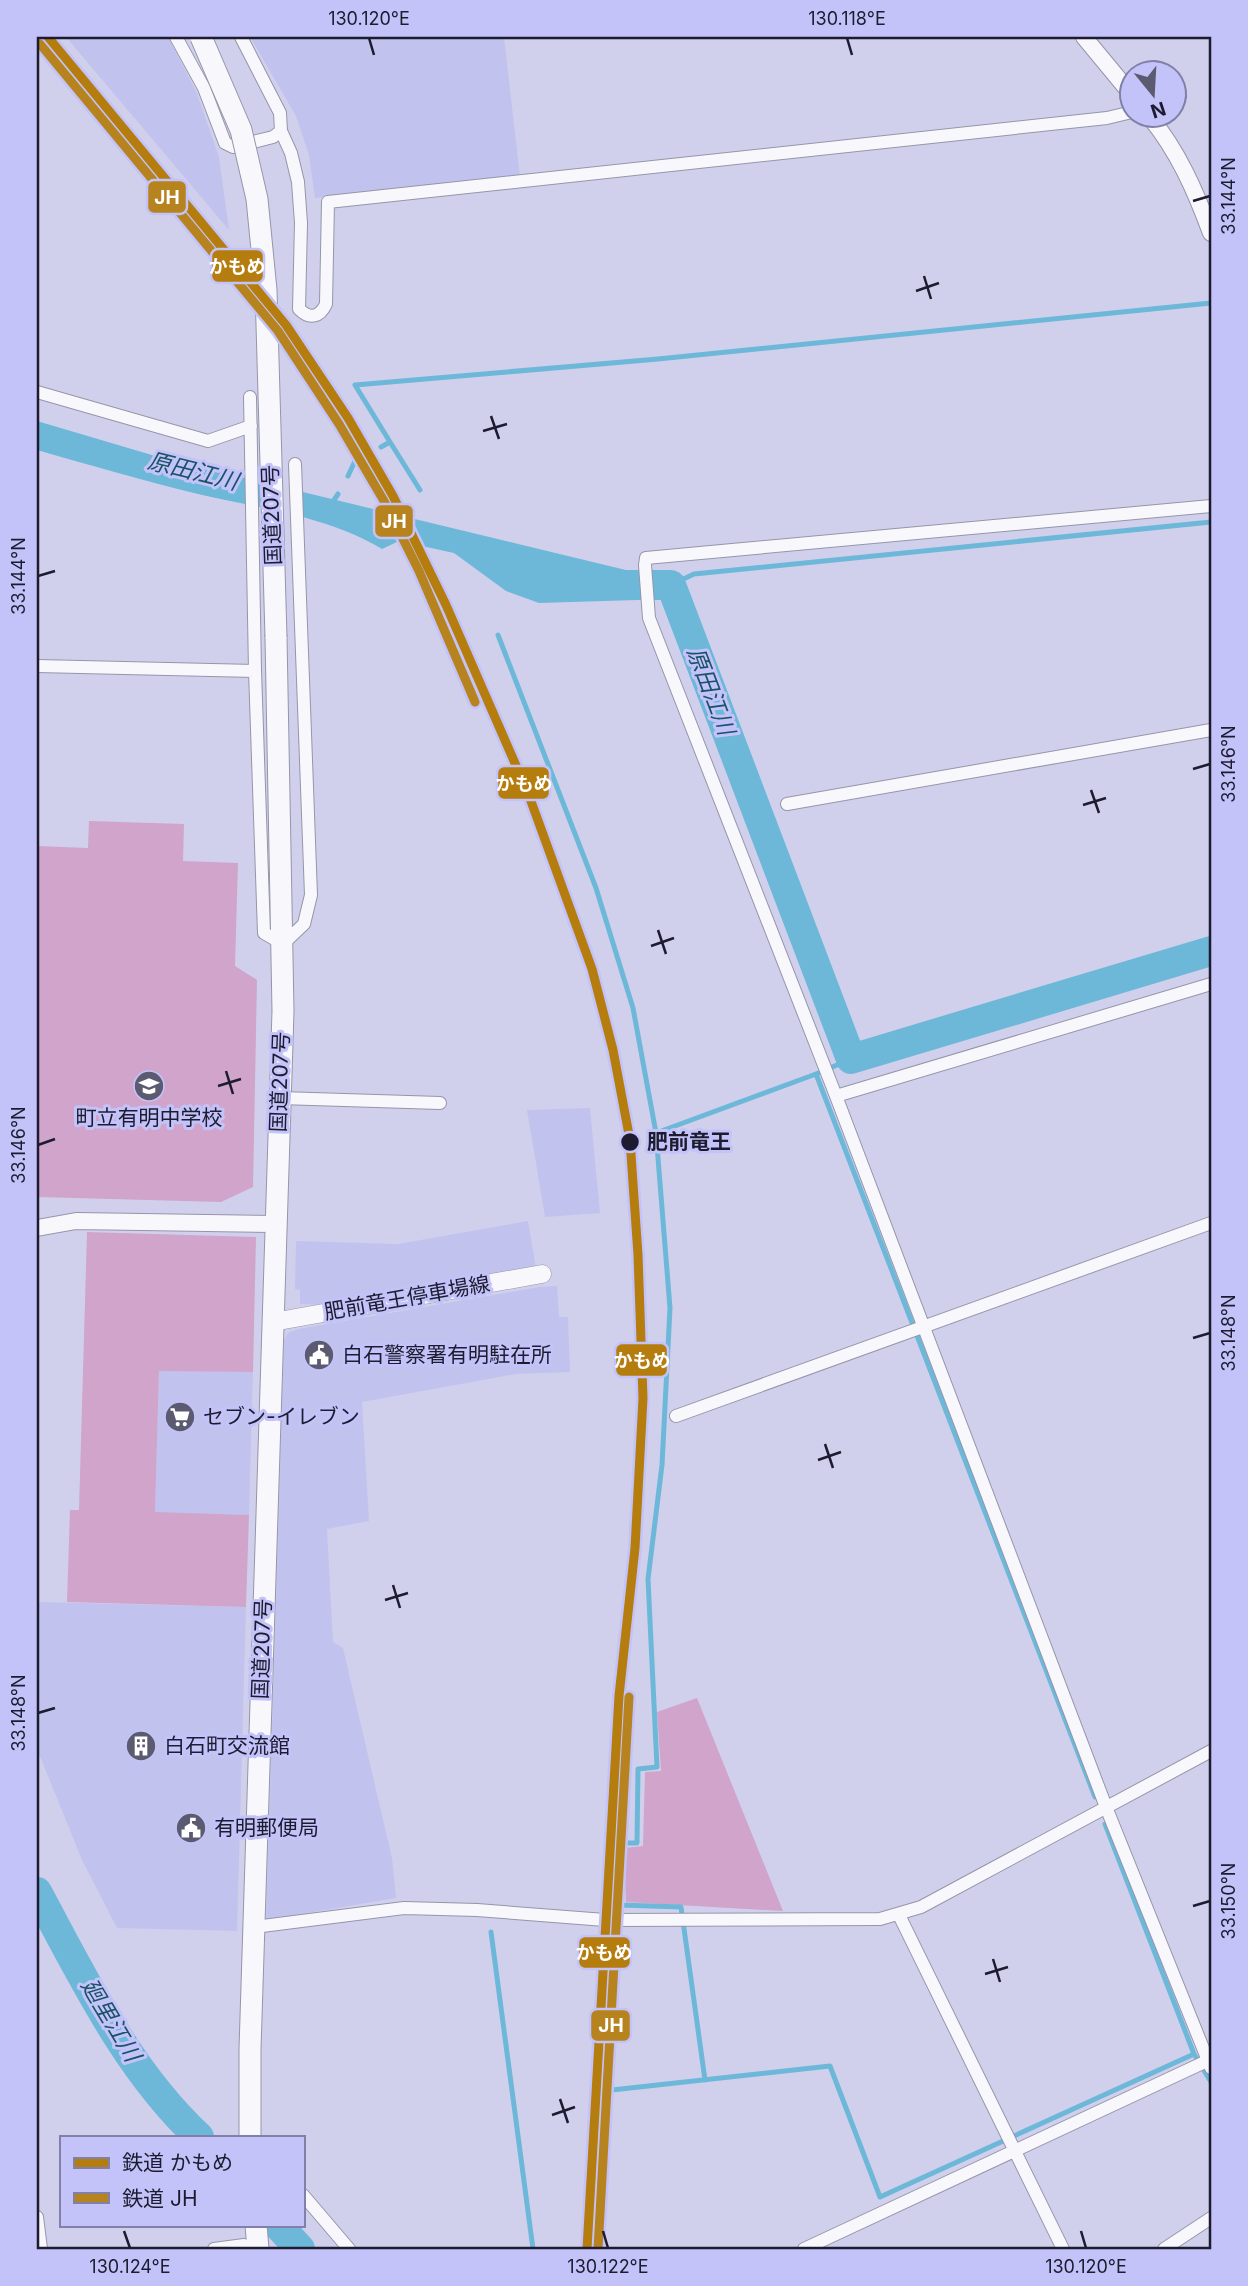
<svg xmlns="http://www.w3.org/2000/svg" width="1248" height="2286" font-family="Inter,'Noto Sans JP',sans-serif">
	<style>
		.built { fill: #c2c2ef }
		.green { fill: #d1a4cb }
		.water { fill: #6db8d8 }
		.pier { fill: #d0d0ec }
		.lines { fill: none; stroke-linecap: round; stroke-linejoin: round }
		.stream { stroke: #6db8d8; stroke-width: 5 }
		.river { stroke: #6db8d8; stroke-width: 30 }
		.minor-casing { stroke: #9595aa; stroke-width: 14 }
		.tertiary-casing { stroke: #9595aa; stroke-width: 18 }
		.secondary-casing { stroke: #9595aa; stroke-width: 19 }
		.trunk-casing { stroke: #9595aa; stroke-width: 23 }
		.minor { stroke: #f8f8fc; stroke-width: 12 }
		.tertiary { stroke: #f8f8fc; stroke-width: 16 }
		.secondary { stroke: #f8f8fc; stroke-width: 18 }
		.trunk { stroke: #f8f8fc; stroke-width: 21 }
		.trunk-bridge-casing { stroke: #9595aa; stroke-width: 23; stroke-linecap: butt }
		.trunk-bridge { stroke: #f8f8fc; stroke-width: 21 }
		.rail-1-casing { stroke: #c3c3f9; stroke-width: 14 }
		.rail-2-casing { stroke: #c3c3f9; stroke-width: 14 }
		.rail-1 { stroke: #b57c0e; stroke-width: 9 }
		.rail-2 { stroke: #b7831f; stroke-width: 9 }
		.ticks { fill: none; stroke: #1c1b2f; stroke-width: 2.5 }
		.stop-dot { fill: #1c1b2f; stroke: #c3c3f9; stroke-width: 2.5 }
		.labels { text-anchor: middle; stroke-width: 6; stroke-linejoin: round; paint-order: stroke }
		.street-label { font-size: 21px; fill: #1c1b2f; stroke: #c3c3f9 }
		.poi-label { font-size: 21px; fill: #1c1b2f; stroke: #c3c3f9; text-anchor: start }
		.stop-label { font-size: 21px; font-weight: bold; fill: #1c1b2f; stroke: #c3c3f9; text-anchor: start }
		.water-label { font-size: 23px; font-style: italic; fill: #195366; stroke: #c3c3f9 }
		.line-badge { stroke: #c3c3f9; stroke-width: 2.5 }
		.badge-label { font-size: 19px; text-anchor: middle; font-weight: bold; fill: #fff }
		.neatline { fill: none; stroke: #1c1b2f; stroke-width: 2.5 }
		.ticks-label { font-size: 18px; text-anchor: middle; fill: #1c1b2f }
	</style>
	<rect width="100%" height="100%" fill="#d0d0ec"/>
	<!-- built -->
	<path class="built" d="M 66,37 L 168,37 L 196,91 L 219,157 L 229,230 Z
		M 250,37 L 504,37 L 520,177 L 315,198 L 309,155 L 296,116 Z
		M 590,1108 L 600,1213 L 545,1217 L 527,1110 Z
		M 528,1221 L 536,1269 L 328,1305 L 300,1304 L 300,1290 L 295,1289 L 296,1241 L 398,1244 Z
		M 557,1286 L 559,1317 L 568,1317 L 570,1372 L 516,1374 L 362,1402 L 369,1521 L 327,1529 L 333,1642 L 343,1648 L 392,1858 L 396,1898 L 266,1920 L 284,1340 L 288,1333 L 298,1329 L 539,1287 Z
		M 159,1370 L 253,1372 L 249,1515 L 155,1513 Z
		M 37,1602 L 246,1607 L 237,1931 L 117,1928 L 82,1860 L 37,1749 Z"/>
	<!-- green -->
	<path class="green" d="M 89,821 L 184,824 L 183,861 L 238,863 L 235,966 L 257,980 L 253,1187 L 221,1202 L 37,1197 L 38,846 L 88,848 Z
		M 87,1232 L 256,1237 L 253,1372 L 159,1371 L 155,1512 L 249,1515 L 246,1607 L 67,1602 L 70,1510 L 79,1510 Z
		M 697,1698 L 783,1911 L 626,1902 L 624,1848 L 643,1846 L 645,1772 L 661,1771 L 657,1712 Z"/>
	<!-- water -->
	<path class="water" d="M 37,421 L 162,458 L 630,571 L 637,600 L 539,603 L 506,591 L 454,553 L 399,541 L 382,549 C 327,516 259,508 198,494 C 144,481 90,465 37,450 Z"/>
	<!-- pier -->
	<path class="pier" d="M 262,479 L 290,486 L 291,519 L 263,512 Z"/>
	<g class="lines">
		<!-- stream -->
		<path class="stream" d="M 390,442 L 420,490
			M 381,447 L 390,442 L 355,385 L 658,359 L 1211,303
			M 348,476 L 355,461
			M 330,506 L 338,494
			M 671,585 L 694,574 L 1211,522
			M 498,635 L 596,888 L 633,1008 L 656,1133 L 670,1308 L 662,1465 L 648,1579 L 657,1767 L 638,1769 L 637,1843 L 622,1843 L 620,1905 L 681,1907 L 705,2080
			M 851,1059 L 816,1074 L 1095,1797
			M 656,1133 L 816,1074
			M 1105,1824 L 1194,2054 L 1211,2082
			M 491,1932 L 533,2249
			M 612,2090 L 830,2066 L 880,2197 L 1194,2054"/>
		<!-- river -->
		<path class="river" d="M 593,585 L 671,585 L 851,1059 L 1211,951
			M 37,1892 C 83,1977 127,2070 199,2137
			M 278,2225 L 300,2249"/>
		<!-- minor casing -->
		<g class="minor-casing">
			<path id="minor" d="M 176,37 L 204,88 L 225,143 L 233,147 L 273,137 L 281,131
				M 241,37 L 280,113 L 281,131 L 291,153 L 298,182 L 301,223 L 299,309 C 310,320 320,317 326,304 L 328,202 L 1107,118 L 1132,112
				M 37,392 L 208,441 L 251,426
				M 250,397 L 255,671
				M 1211,506 L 646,558 L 645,565 L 649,618 L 836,1096 L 1106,1807 L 1211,2068
				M 37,666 L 255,671 L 264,933 L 283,944 L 304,924 L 311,895 L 295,464
				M 787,804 L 1211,730
				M 836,1096 L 1211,984
				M 280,1098 L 440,1103
				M 676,1416 L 1211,1223
				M 899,1915 L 1063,2249
				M 254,1927 L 404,1908 L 477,1910 L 605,1920 L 880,1919 L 921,1907 L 1211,1751
				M 303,2195 L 349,2249
				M 37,2217 L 41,2249
				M 214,2249 L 244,2245 L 250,2249
				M 804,2249 L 1207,2061
				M 1164,2249 L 1211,2218"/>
		</g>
		<!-- tertiary casing -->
		<g class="tertiary-casing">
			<path id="tertiary" d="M 1084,37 L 1132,95
				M 1149,116 C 1178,151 1195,190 1211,233
				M 37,1228 L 76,1221 L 275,1224"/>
		</g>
		<!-- secondary casing -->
		<g class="secondary-casing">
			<path id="secondary" d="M 273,1322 L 542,1274"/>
		</g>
		<!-- trunk casing -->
		<g class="trunk-casing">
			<path id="trunk" d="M 250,2137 L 250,2049 L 283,1011 L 276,637
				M 256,2225 L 258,2249"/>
		</g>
		<!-- minor -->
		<use href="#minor" class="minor"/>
		<!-- tertiary -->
		<use href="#tertiary" class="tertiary"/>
		<!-- secondary -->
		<use href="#secondary" class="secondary"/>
		<!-- trunk -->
		<use href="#trunk" class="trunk"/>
		<!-- trunk-bridge casing -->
		<g class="trunk-bridge-casing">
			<path id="trunk-bridge" d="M 201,37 L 241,130 L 257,199 L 266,290 L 276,637"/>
		</g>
		<!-- trunk-bridge -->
		<use href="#trunk-bridge" class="trunk-bridge"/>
		<!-- rail-1 casing -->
		<g class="rail-1-casing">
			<path id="rail-1" d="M 48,37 L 286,325 L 348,418 L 393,496 L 446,605 L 528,793 L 592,969 L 613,1050 L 630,1140 L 638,1255 L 643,1398 L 635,1548 L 619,1696 L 587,2249"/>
		</g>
		<!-- rail-2 casing -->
		<g class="rail-2-casing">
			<path id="rail-2" d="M 40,44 L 278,331 L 339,424 L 384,501 L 419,571 L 475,702
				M 598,2249 L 629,1697"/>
		</g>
		<!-- rail-1 -->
		<use href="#rail-1" class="rail-1"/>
		<!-- rail-2 -->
		<use href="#rail-2" class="rail-2"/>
	</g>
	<!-- ticks -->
	<path class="ticks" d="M 369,38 L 374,55M 847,38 L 852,55M 1193,201 L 1210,196M 924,276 L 931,299M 916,291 L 939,283M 491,416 L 499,439M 483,431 L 507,424M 38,576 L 55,571M 1193,769 L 1210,764M 1091,790 L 1099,813M 1083,805 L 1106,798M 658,930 L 666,954M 651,946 L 674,938M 226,1071 L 233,1094M 218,1086 L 241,1079M 38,1145 L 55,1139M 1193,1338 L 1210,1333M 825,1444 L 833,1468M 818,1460 L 841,1452M 393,1585 L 400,1608M 385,1600 L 408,1593M 38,1713 L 55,1708M 1193,1906 L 1210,1901M 993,1959 L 1000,1982M 985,1974 L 1008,1967M 560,2099 L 568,2123M 552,2115 L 575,2107M 124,2231 L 130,2248M 603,2231 L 608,2248M 1081,2231 L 1086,2248"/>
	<!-- icons -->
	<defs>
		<g id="school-disc" transform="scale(1.575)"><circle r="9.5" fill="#5b5a71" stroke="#c3c3f9"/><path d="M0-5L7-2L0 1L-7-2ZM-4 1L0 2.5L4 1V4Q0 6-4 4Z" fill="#fff"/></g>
		<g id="civic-disc" transform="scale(1.575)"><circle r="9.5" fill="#5b5a71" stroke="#c3c3f9"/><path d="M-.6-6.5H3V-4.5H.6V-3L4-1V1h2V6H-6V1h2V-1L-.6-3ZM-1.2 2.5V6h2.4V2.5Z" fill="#fff"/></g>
		<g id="supermarket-disc" transform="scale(1.575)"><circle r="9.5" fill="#5b5a71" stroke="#c3c3f9"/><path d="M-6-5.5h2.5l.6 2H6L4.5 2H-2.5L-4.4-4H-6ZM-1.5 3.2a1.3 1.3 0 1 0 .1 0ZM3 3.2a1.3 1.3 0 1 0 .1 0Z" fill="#fff"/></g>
		<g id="building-disc" transform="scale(1.575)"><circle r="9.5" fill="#5b5a71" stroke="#c3c3f9"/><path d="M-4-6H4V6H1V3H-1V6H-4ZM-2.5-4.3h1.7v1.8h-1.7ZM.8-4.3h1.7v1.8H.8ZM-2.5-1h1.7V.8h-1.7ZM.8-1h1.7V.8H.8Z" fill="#fff"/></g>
	</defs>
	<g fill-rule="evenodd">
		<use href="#school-disc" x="149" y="1086"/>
		<use href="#civic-disc" x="319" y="1355"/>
		<use href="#supermarket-disc" x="180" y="1417"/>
		<use href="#building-disc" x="141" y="1746"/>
		<use href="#civic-disc" x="191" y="1828"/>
	</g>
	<!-- markers -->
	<circle class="stop-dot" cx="630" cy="1142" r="10"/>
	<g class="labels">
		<!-- street labels -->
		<g class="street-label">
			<text transform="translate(272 515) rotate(-92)" y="7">国道207号</text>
			<text transform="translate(280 1082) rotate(-88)" y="7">国道207号</text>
			<text transform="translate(407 1298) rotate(-10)" y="7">肥前竜王停車場線</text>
			<text transform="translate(262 1649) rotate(-88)" y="7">国道207号</text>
		</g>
		<!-- poi labels -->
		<g class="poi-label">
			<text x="149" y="1125" text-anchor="middle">町立有明中学校</text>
			<text x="342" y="1362">白石警察署有明駐在所</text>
			<text x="203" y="1424">セブン-イレブン</text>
			<text x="164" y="1753">白石町交流館</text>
			<text x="214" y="1835">有明郵便局</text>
		</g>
		<!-- stop labels -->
		<g class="stop-label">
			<text x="647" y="1149">肥前竜王</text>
		</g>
		<!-- water labels -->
		<g class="water-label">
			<text transform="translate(193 471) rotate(14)" y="8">原田江川</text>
			<text transform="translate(711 691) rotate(69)" y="8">原田江川</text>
			<text transform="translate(111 2020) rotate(59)" y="8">廻里江川</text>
		</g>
	</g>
	<g class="line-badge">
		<rect x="147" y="180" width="40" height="34" rx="7" fill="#b7831f"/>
		<rect x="211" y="249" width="53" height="34" rx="7" fill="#b57c0e"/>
		<rect x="374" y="504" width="40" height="34" rx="7" fill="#b7831f"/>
		<rect x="497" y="766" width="53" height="34" rx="7" fill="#b57c0e"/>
		<rect x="615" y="1343" width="53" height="34" rx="7" fill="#b57c0e"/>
		<rect x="578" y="1936" width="53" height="33" rx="7" fill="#b57c0e"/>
		<rect x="590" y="2009" width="41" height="33" rx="7" fill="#b7831f"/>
	</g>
	<g class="badge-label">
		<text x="167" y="204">JH</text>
		<text x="237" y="273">かもめ</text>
		<text x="394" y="528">JH</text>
		<text x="524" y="790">かもめ</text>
		<text x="642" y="1367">かもめ</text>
		<text x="604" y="1959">かもめ</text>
		<text x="611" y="2032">JH</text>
	</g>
	<!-- border -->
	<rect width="1248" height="2286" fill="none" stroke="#c3c3f9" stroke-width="77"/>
	<!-- legend -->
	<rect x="60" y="2136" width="245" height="91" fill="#c3c3f9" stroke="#8080a8" stroke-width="2"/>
	<rect x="74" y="2158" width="35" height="10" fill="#b57c0e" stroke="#8080a8" stroke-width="2"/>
	<text x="122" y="2170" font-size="21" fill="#1c1b2f">鉄道 かもめ</text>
	<rect x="74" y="2193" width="35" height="10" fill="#b7831f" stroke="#8080a8" stroke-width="2"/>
	<text x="122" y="2206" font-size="21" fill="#1c1b2f">鉄道 JH</text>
	<!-- north arrow -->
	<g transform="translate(1153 94) rotate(162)"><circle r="33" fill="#c3c3f9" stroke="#8080a8" stroke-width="2"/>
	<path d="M0-5L12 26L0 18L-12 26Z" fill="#5b5a71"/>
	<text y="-10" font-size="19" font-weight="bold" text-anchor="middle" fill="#1c1b2f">N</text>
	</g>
	<rect x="38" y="38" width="1172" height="2210" class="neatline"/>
	<g class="ticks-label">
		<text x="369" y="25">130.120°E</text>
		<text x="847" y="25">130.118°E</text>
		<text transform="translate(1229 196) rotate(-90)" y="6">33.144°N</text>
		<text transform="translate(19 576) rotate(-90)" y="6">33.144°N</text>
		<text transform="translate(1229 764) rotate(-90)" y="6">33.146°N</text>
		<text transform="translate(19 1145) rotate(-90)" y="6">33.146°N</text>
		<text transform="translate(1229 1333) rotate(-90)" y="6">33.148°N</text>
		<text transform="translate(19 1713) rotate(-90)" y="6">33.148°N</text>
		<text transform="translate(1229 1901) rotate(-90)" y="6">33.150°N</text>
		<text x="130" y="2273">130.124°E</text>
		<text x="608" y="2273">130.122°E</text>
		<text x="1086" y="2273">130.120°E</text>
	</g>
</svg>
